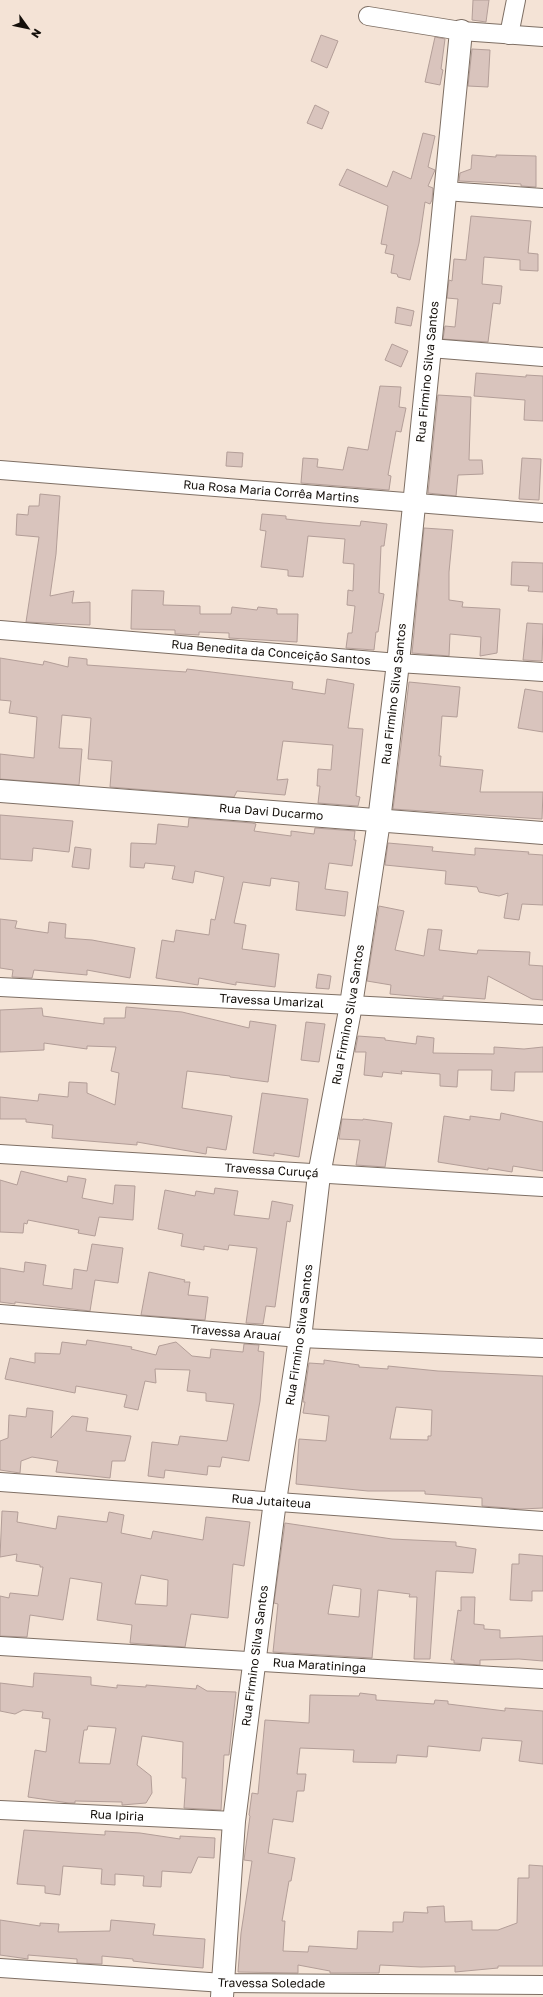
<svg xmlns="http://www.w3.org/2000/svg" width="543" height="1997" font-family="'Golos Text',sans-serif">
	<style>
		.building { fill: #d9c4bd; stroke: #b39e98; fill-rule: evenodd }
		.lines { fill: none; stroke-linecap: round; stroke-linejoin: round }
		.minor-casing { stroke: #7e6f64; stroke-width: 20 }
		.tertiary-casing { stroke: #7e6f64; stroke-width: 24 }
		.minor { stroke: #fff; stroke-width: 18 }
		.tertiary { stroke: #fff; stroke-width: 22 }
		.labels { text-anchor: middle; stroke-width: 3; stroke-linejoin: round; paint-order: stroke }
		.street-label { font-size: 12px; fill: #15100b; stroke: #f4e3d6 }
	</style>
	<rect width="100%" height="100%" fill="#f4e3d6"/>
	<!-- building -->
	<path class="building" d="M 473,0 L 489,0 L 486,22 L 472,20 Z
		M 321,35 L 338,41 L 327,68 L 311,61 Z
		M 435,37 L 445,39 L 441,69 L 443,70 L 440,85 L 425,82 Z
		M 472,49 L 490,50 L 488,87 L 468,86 Z
		M 315,105 L 329,112 L 322,129 L 307,123 Z
		M 423,133 L 435,136 L 428,167 L 435,170 L 428,186 L 433,188 L 432,200 L 430,204 L 425,202 L 419,243 L 410,280 L 398,277 L 397,274 L 391,273 L 394,255 L 385,253 L 387,245 L 381,244 L 388,206 L 339,185 L 347,169 L 387,187 L 393,171 L 411,179 Z
		M 472,155 L 496,157 L 496,155 L 536,156 L 536,187 L 521,186 L 521,184 L 459,181 L 460,173 L 471,169 Z
		M 471,216 L 531,221 L 528,253 L 538,254 L 538,271 L 520,270 L 520,260 L 484,257 L 482,284 L 502,286 L 500,304 L 493,303 L 488,342 L 443,339 L 445,326 L 455,327 L 458,299 L 447,298 L 449,280 L 452,281 L 454,259 L 466,260 Z
		M 397,307 L 414,311 L 411,326 L 395,323 Z
		M 392,344 L 408,351 L 401,367 L 385,360 Z
		M 476,373 L 526,377 L 526,375 L 543,376 L 543,421 L 524,420 L 525,400 L 474,396 Z
		M 380,386 L 401,387 L 399,407 L 406,408 L 401,432 L 396,431 L 388,475 L 391,476 L 389,490 L 301,483 L 303,458 L 318,459 L 317,467 L 343,470 L 348,447 L 368,450 Z
		M 438,395 L 471,397 L 469,460 L 482,460 L 483,474 L 458,475 L 456,496 L 428,493 Z
		M 227,452 L 243,453 L 242,467 L 226,466 Z
		M 522,458 L 541,459 L 539,500 L 519,499 Z
		M 40,494 L 60,496 L 56,554 L 50,596 L 74,591 L 72,603 L 90,602 L 90,625 L 26,622 L 39,537 L 16,535 L 17,514 L 28,515 L 29,506 L 39,506 Z
		M 262,514 L 286,516 L 286,519 L 323,523 L 360,526 L 361,521 L 387,524 L 384,546 L 381,546 L 379,593 L 384,594 L 378,632 L 376,632 L 374,650 L 346,648 L 348,633 L 352,633 L 355,606 L 347,605 L 348,590 L 353,591 L 354,564 L 343,563 L 345,539 L 308,536 L 303,577 L 288,576 L 288,570 L 261,567 L 266,531 L 260,530 Z
		M 424,528 L 453,530 L 449,572 L 449,600 L 463,602 L 462,607 L 500,609 L 497,653 L 480,656 L 481,637 L 450,634 L 449,656 L 412,653 Z
		M 512,562 L 543,563 L 543,592 L 528,591 L 529,586 L 511,585 Z
		M 132,590 L 164,591 L 163,605 L 200,606 L 200,614 L 231,614 L 232,607 L 257,610 L 258,607 L 277,609 L 277,614 L 298,614 L 297,642 L 229,638 L 229,633 L 199,632 L 199,635 L 179,634 L 175,634 L 175,630 L 131,629 Z
		M 527,623 L 543,624 L 542,661 L 523,660 Z
		M 69,657 L 87,659 L 87,665 L 186,672 L 187,669 L 293,682 L 292,689 L 325,694 L 327,679 L 354,684 L 348,728 L 363,729 L 356,796 L 360,797 L 358,806 L 318,803 L 320,786 L 317,786 L 318,769 L 331,770 L 333,745 L 283,741 L 277,780 L 288,779 L 285,795 L 237,791 L 234,797 L 110,787 L 112,761 L 88,759 L 91,718 L 62,715 L 59,748 L 82,749 L 79,785 L 0,779 L 0,754 L 34,758 L 37,717 L 9,713 L 11,701 L 0,700 L 0,658 L 43,665 L 44,661 L 68,667 Z
		M 409,682 L 460,687 L 457,717 L 442,716 L 439,756 L 441,756 L 440,766 L 483,770 L 480,792 L 543,792 L 542,819 L 393,809 Z
		M 525,689 L 543,692 L 543,732 L 518,728 Z
		M 0,815 L 73,821 L 69,852 L 33,848 L 32,861 L 0,859 Z
		M 189,818 L 252,823 L 256,824 L 254,831 L 291,836 L 291,831 L 314,834 L 315,828 L 355,831 L 354,840 L 356,840 L 352,866 L 329,863 L 325,889 L 348,892 L 345,916 L 296,910 L 299,882 L 271,878 L 270,886 L 243,882 L 234,923 L 246,925 L 242,949 L 279,954 L 275,987 L 236,982 L 236,985 L 199,978 L 198,985 L 156,978 L 162,940 L 174,942 L 176,930 L 209,935 L 211,919 L 215,920 L 224,877 L 195,871 L 193,883 L 172,879 L 175,866 L 145,863 L 144,868 L 130,867 L 131,843 L 156,844 L 158,824 L 188,827 Z
		M 388,843 L 433,847 L 432,851 L 475,855 L 475,848 L 529,852 L 528,854 L 543,855 L 543,905 L 522,904 L 519,920 L 504,918 L 508,893 L 499,896 L 479,892 L 477,887 L 445,884 L 446,871 L 385,865 Z
		M 75,847 L 91,849 L 89,869 L 72,867 Z
		M 379,906 L 404,911 L 395,950 L 424,956 L 428,929 L 442,930 L 439,950 L 477,954 L 478,950 L 530,952 L 529,965 L 543,966 L 543,1000 L 532,999 L 488,976 L 485,999 L 443,996 L 443,999 L 390,994 L 391,985 L 367,981 Z
		M 0,919 L 17,921 L 15,928 L 48,933 L 49,922 L 66,924 L 65,938 L 92,940 L 135,948 L 130,978 L 87,970 L 87,975 L 34,970 L 32,978 L 12,977 L 13,970 L 0,968 Z
		M 318,974 L 331,976 L 329,989 L 316,988 Z
		M 126,1007 L 182,1012 L 249,1028 L 250,1021 L 276,1025 L 268,1082 L 230,1077 L 230,1076 L 187,1071 L 182,1108 L 232,1116 L 226,1150 L 207,1147 L 206,1154 L 137,1142 L 137,1145 L 52,1138 L 53,1125 L 26,1122 L 26,1119 L 0,1119 L 0,1097 L 38,1101 L 39,1094 L 68,1097 L 69,1082 L 87,1083 L 87,1093 L 115,1105 L 119,1073 L 111,1071 L 116,1047 L 87,1046 L 87,1049 L 44,1043 L 44,1050 L 0,1052 L 0,1010 L 42,1008 L 43,1016 L 104,1024 L 104,1018 L 125,1018 Z
		M 306,1022 L 325,1024 L 319,1062 L 301,1060 Z
		M 358,1036 L 385,1038 L 385,1040 L 416,1044 L 417,1036 L 434,1038 L 433,1053 L 494,1054 L 494,1047 L 524,1049 L 543,1047 L 543,1072 L 515,1072 L 514,1091 L 491,1090 L 492,1070 L 458,1070 L 457,1087 L 440,1086 L 440,1074 L 401,1071 L 402,1074 L 383,1072 L 382,1077 L 364,1075 L 366,1052 L 355,1052 Z
		M 262,1093 L 308,1099 L 299,1157 L 274,1153 L 274,1156 L 253,1153 Z
		M 501,1113 L 543,1122 L 543,1171 L 513,1166 L 512,1172 L 488,1168 L 488,1170 L 438,1162 L 444,1116 L 470,1120 L 470,1116 L 500,1120 Z
		M 342,1119 L 363,1120 L 363,1119 L 392,1123 L 385,1167 L 356,1165 L 360,1140 L 339,1139 Z
		M 21,1171 L 67,1182 L 68,1176 L 86,1179 L 82,1198 L 113,1204 L 115,1185 L 135,1186 L 133,1220 L 99,1217 L 95,1236 L 78,1233 L 79,1230 L 28,1220 L 27,1224 L 24,1223 L 23,1233 L 0,1232 L 0,1180 L 17,1185 Z
		M 215,1188 L 238,1191 L 234,1215 L 269,1219 L 272,1201 L 293,1205 L 290,1222 L 287,1221 L 275,1307 L 266,1306 L 263,1324 L 246,1323 L 257,1248 L 229,1245 L 228,1250 L 204,1246 L 204,1250 L 181,1246 L 183,1234 L 158,1229 L 165,1190 L 195,1196 L 196,1191 L 214,1194 Z
		M 92,1244 L 123,1248 L 118,1283 L 95,1280 L 90,1311 L 15,1302 L 15,1304 L 0,1302 L 0,1268 L 24,1272 L 25,1262 L 46,1265 L 43,1285 L 72,1289 L 74,1269 L 87,1271 Z
		M 149,1272 L 185,1280 L 184,1282 L 190,1282 L 188,1295 L 208,1297 L 205,1320 L 141,1315 Z
		M 87,1340 L 132,1347 L 131,1349 L 156,1355 L 159,1346 L 176,1342 L 192,1356 L 210,1358 L 211,1349 L 243,1352 L 244,1344 L 259,1345 L 258,1351 L 264,1352 L 260,1401 L 249,1461 L 222,1457 L 220,1467 L 208,1466 L 207,1475 L 165,1470 L 164,1478 L 148,1476 L 152,1442 L 178,1445 L 180,1436 L 227,1441 L 234,1404 L 206,1401 L 206,1393 L 187,1391 L 190,1370 L 155,1369 L 156,1383 L 145,1381 L 138,1410 L 124,1407 L 127,1395 L 76,1386 L 75,1393 L 5,1379 L 10,1358 L 35,1363 L 35,1353 L 60,1354 L 62,1342 L 86,1345 Z
		M 324,1360 L 359,1365 L 359,1367 L 388,1369 L 388,1366 L 438,1371 L 543,1376 L 543,1508 L 521,1509 L 482,1506 L 482,1498 L 425,1494 L 425,1491 L 368,1491 L 296,1484 L 299,1439 L 326,1441 L 329,1416 L 303,1413 L 305,1402 L 303,1402 L 309,1363 L 324,1364 ZM 396,1407 L 432,1410 L 431,1436 L 428,1436 L 428,1440 L 390,1439 Z
		M 27,1408 L 53,1411 L 51,1438 L 72,1416 L 88,1418 L 86,1431 L 131,1436 L 125,1461 L 112,1461 L 110,1478 L 56,1472 L 58,1461 L 32,1457 L 21,1461 L 20,1473 L 0,1470 L 0,1441 L 8,1438 L 9,1415 L 26,1417 Z
		M 2,1511 L 18,1512 L 17,1522 L 56,1529 L 58,1516 L 107,1522 L 109,1512 L 124,1515 L 121,1533 L 151,1539 L 153,1531 L 203,1540 L 206,1517 L 250,1522 L 244,1566 L 233,1564 L 228,1618 L 191,1614 L 185,1647 L 130,1643 L 132,1625 L 97,1620 L 102,1583 L 70,1578 L 63,1620 L 30,1615 L 27,1637 L 0,1636 L 0,1596 L 9,1598 L 10,1593 L 38,1596 L 43,1567 L 40,1567 L 40,1565 L 16,1561 L 17,1554 L 0,1557 ZM 141,1575 L 168,1580 L 167,1606 L 135,1604 Z
		M 285,1523 L 392,1539 L 456,1542 L 456,1546 L 476,1549 L 473,1573 L 436,1571 L 430,1659 L 414,1659 L 417,1597 L 409,1597 L 410,1594 L 378,1590 L 372,1658 L 273,1652 L 278,1604 L 274,1603 ZM 333,1585 L 361,1589 L 359,1617 L 328,1614 Z
		M 519,1554 L 543,1556 L 543,1591 L 532,1591 L 532,1601 L 510,1600 L 512,1564 L 519,1564 Z
		M 461,1597 L 475,1597 L 474,1624 L 484,1625 L 484,1629 L 500,1630 L 500,1638 L 543,1636 L 543,1661 L 519,1659 L 480,1660 L 480,1665 L 454,1663 L 454,1660 L 451,1660 L 458,1610 L 461,1611 Z
		M 34,1673 L 91,1677 L 91,1685 L 117,1688 L 117,1685 L 146,1687 L 146,1685 L 196,1689 L 197,1685 L 207,1691 L 236,1692 L 229,1755 L 224,1755 L 221,1810 L 184,1808 L 186,1778 L 182,1778 L 183,1742 L 142,1736 L 137,1765 L 151,1776 L 152,1793 L 146,1803 L 122,1805 L 122,1802 L 75,1801 L 75,1803 L 69,1803 L 28,1797 L 35,1750 L 46,1752 L 50,1719 L 42,1718 L 43,1712 L 23,1710 L 15,1714 L 0,1711 L 0,1683 L 33,1687 ZM 88,1726 L 116,1728 L 110,1764 L 79,1763 L 84,1730 L 87,1730 Z
		M 360,1693 L 376,1695 L 376,1700 L 434,1704 L 435,1700 L 448,1701 L 448,1704 L 505,1711 L 505,1708 L 543,1711 L 543,1764 L 519,1761 L 522,1741 L 482,1738 L 480,1751 L 428,1746 L 427,1757 L 397,1755 L 396,1763 L 353,1762 L 354,1750 L 300,1748 L 297,1774 L 306,1774 L 304,1791 L 297,1791 L 293,1822 L 273,1819 L 268,1853 L 295,1858 L 291,1881 L 289,1881 L 282,1921 L 285,1921 L 283,1951 L 308,1952 L 309,1946 L 357,1949 L 358,1931 L 393,1932 L 393,1922 L 403,1922 L 404,1912 L 428,1913 L 427,1907 L 444,1906 L 445,1922 L 472,1921 L 472,1930 L 498,1930 L 517,1923 L 518,1878 L 529,1878 L 529,1865 L 543,1866 L 543,1966 L 498,1966 L 498,1968 L 455,1972 L 455,1966 L 421,1967 L 380,1965 L 379,1973 L 330,1973 L 330,1971 L 298,1965 L 298,1973 L 238,1972 L 241,1933 L 252,1861 L 244,1860 L 250,1816 L 249,1815 L 252,1793 L 258,1794 L 265,1720 L 309,1723 L 310,1695 L 359,1696 Z
		M 24,1830 L 105,1835 L 105,1831 L 140,1833 L 180,1839 L 180,1836 L 215,1838 L 214,1858 L 198,1857 L 191,1873 L 162,1871 L 161,1887 L 143,1886 L 144,1876 L 115,1874 L 115,1885 L 101,1884 L 102,1869 L 63,1866 L 60,1895 L 45,1893 L 45,1886 L 17,1884 Z
		M 0,1920 L 40,1926 L 40,1923 L 59,1924 L 58,1932 L 110,1931 L 111,1920 L 155,1924 L 153,1935 L 205,1939 L 203,1968 L 158,1964 L 133,1961 L 133,1959 L 102,1956 L 102,1964 L 77,1963 L 77,1959 L 28,1955 L 28,1959 L 0,1955 Z"/>
	<g class="lines">
		<!-- minor casing -->
		<g class="minor-casing">
			<g id="minor">
				<path d="M 368,16 L 461,31 L 543,37"/>
				<path d="M 509,35 L 516,0"/>
				<path d="M 445,191 L 543,198"/>
				<path d="M 430,348 L 543,357"/>
				<path id="s1" d="M 0,470 L 543,513"/>
				<path id="s2" d="M 0,630 L 398,663 L 543,672"/>
				<path id="s3" d="M 0,987 L 543,1015"/>
				<path id="s4" d="M 0,1154 L 543,1187"/>
				<path id="s5" d="M 0,1314 L 300,1338 L 543,1348"/>
				<path id="s6" d="M 0,1482 L 543,1521"/>
				<path id="s7" d="M 0,1646 L 543,1679"/>
				<path id="s8" d="M 0,1810 L 234,1821"/>
				<path id="s9" d="M 0,1968 L 224,1983 L 543,1985"/>
			</g>
		</g>
		<!-- tertiary casing -->
		<g class="tertiary-casing">
			<g id="tertiary">
				<path id="s10" d="M 0,791 L 543,833"/>
				<path id="s11" d="M 222,1997 L 234,1821 L 275,1501 L 300,1338 L 319,1175 L 351,1005 L 379,821 L 398,663 L 430,348 L 461,31"/>
			</g>
		</g>
		<!-- minor -->
		<use href="#minor" class="minor"/>
		<!-- tertiary -->
		<use href="#tertiary" class="tertiary"/>
	</g>
	<g class="labels">
		<!-- street labels -->
		<g class="street-label">
			<text dy="4" stroke="none"><textPath href="#s11" startOffset="1639">Rua Firmino Silva Santos</textPath></text>
			<text dy="4" stroke="none"><textPath href="#s1" startOffset="272">Rua Rosa Maria Corrêa Martins</textPath></text>
			<text dy="4" stroke="none"><textPath href="#s2" startOffset="272">Rua Benedita da Conceição Santos</textPath></text>
			<text dy="4" stroke="none"><textPath href="#s11" startOffset="1315">Rua Firmino Silva Santos</textPath></text>
			<text dy="4" stroke="none"><textPath href="#s10" startOffset="272">Rua Davi Ducarmo</textPath></text>
			<text dy="4" stroke="none"><textPath href="#s3" startOffset="272">Travessa Umarizal</textPath></text>
			<text dy="4" stroke="none"><textPath href="#s11" startOffset="991">Rua Firmino Silva Santos</textPath></text>
			<text dy="4" stroke="none"><textPath href="#s4" startOffset="272">Travessa Curuçá</textPath></text>
			<text dy="4" stroke="none"><textPath href="#s5" startOffset="236">Travessa Arauaí</textPath></text>
			<text dy="4" stroke="none"><textPath href="#s11" startOffset="667">Rua Firmino Silva Santos</textPath></text>
			<text dy="4" stroke="none"><textPath href="#s6" startOffset="272">Rua Jutaiteua</textPath></text>
			<text dy="4" stroke="none"><textPath href="#s11" startOffset="343">Rua Firmino Silva Santos</textPath></text>
			<text dy="4" stroke="none"><textPath href="#s7" startOffset="320">Rua Maratininga</textPath></text>
			<text dy="4" stroke="none"><textPath href="#s8" startOffset="117">Rua Ipiria</textPath></text>
			<text dy="4" stroke="none"><textPath href="#s9" startOffset="272">Travessa Soledade</textPath></text>
		</g>
	</g>
	<!-- north arrow -->
	<g transform="translate(28 28) rotate(123)" stroke="#f4e3d6" stroke-width="3" paint-order="stroke">
	<path d="M0-3L7 15L0 10L-7 15Z" fill="#15100b"/>
	<text y="-6" font-size="11" font-weight="bold" text-anchor="middle" fill="#15100b">N</text>
	</g>
</svg>
